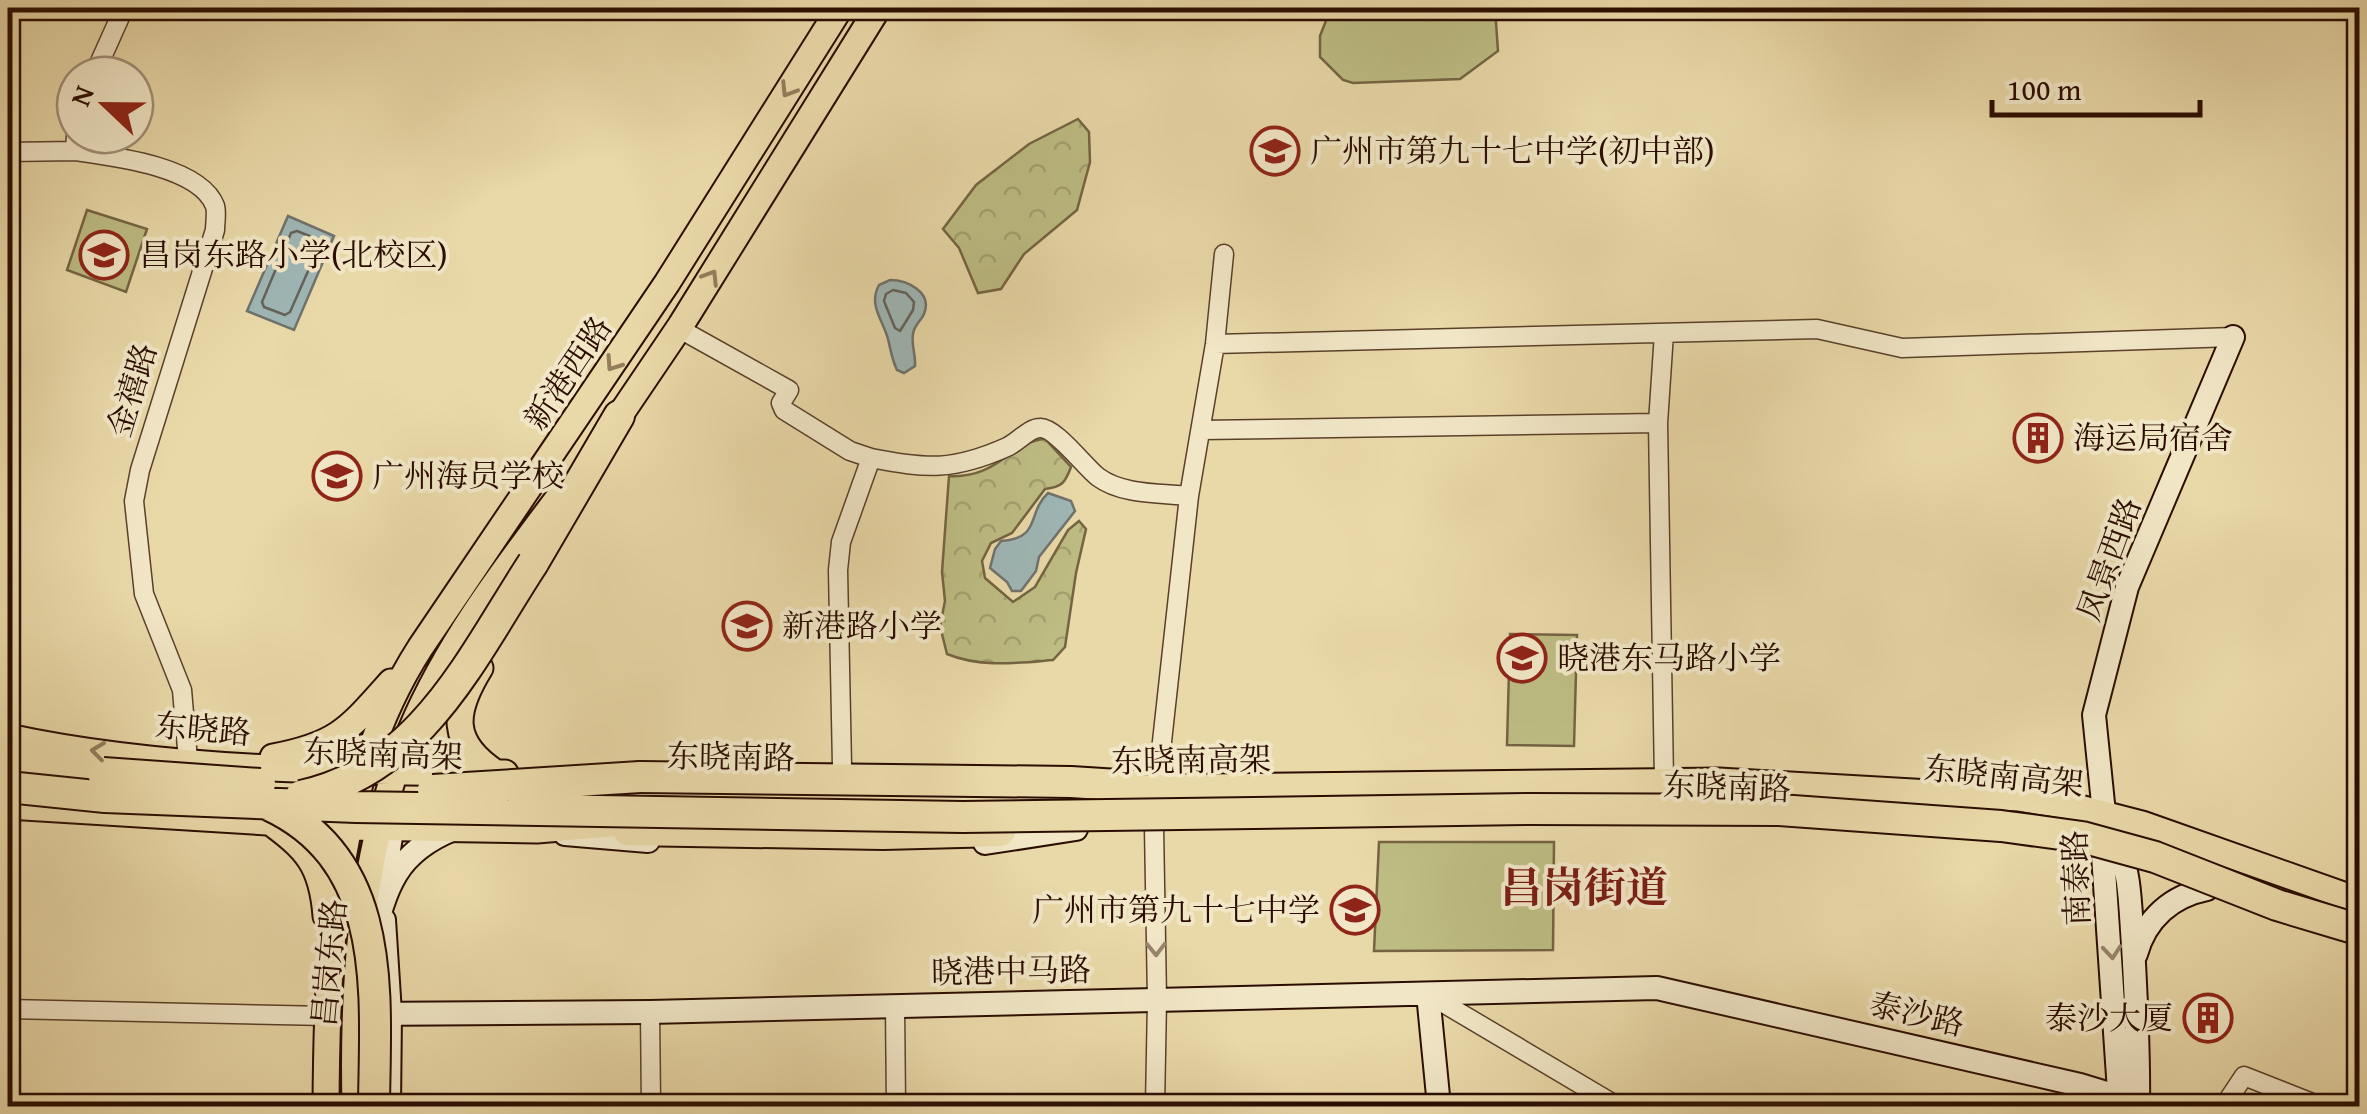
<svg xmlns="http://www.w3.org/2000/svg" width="2367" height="1114" font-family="'Gentium Book Plus','Noto Serif SC',serif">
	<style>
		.grass { fill: #bdbc83; stroke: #746442; stroke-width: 2.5 }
		.forest { fill: url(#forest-crowns); stroke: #746442; stroke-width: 2.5 }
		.water { fill: #9eb6b5; stroke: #70726d; stroke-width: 2.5 }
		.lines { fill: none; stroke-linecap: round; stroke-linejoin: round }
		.shore { stroke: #64625a; stroke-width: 2.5 }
		.street-casing { stroke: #5a402a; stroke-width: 21 }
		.secondary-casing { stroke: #2b0d00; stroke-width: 26 }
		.primary-casing { stroke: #2b0d00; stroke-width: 29 }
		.highway-casing { stroke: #2b0d00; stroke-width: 34 }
		.street { stroke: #f1e6c6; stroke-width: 18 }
		.secondary { stroke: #f1e6c6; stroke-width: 22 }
		.primary { stroke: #e9d8a8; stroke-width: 25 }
		.highway { stroke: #e9d8a8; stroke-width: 30 }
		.highway-bridge-casing { stroke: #2b0d00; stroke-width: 34; stroke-linecap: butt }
		.highway-bridge { stroke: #e9d8a8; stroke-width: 30 }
		.oneway { stroke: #947d5c }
		.oneway2 { stroke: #98846d }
		.labels { text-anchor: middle; stroke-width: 8; stroke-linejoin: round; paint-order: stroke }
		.poi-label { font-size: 32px; fill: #2b0d00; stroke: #f1e6c6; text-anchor: start }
		.street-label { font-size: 32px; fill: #2b0d00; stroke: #f1e6c6 }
		.district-label { font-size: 42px; font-weight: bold; fill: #7a1f14; stroke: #f1e6c6 }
	</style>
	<defs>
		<pattern id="forest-crowns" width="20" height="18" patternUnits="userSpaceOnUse" patternTransform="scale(2.5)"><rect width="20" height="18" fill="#bdbc83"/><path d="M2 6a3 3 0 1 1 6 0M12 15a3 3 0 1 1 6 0" fill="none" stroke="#a3a06f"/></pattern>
	</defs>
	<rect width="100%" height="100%" fill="#e9d8a8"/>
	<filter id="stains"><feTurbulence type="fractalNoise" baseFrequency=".002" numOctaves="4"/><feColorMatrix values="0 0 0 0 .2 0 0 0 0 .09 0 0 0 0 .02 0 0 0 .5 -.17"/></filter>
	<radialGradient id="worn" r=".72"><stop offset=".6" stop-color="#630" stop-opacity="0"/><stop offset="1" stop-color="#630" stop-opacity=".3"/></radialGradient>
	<!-- grass -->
	<path class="grass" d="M 1331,8 L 1495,8 L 1498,51 L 1460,79 L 1353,83 L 1343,80 L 1320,57 L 1320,36 Z
		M 87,210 L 147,229 L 126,292 L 67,270 Z
		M 1510,634 L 1577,635 L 1574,746 L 1507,745 Z
		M 1379,842 L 1554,842 L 1553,950 L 1374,951 Z"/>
	<!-- forest -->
	<path class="forest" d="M 1078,119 L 1089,132 L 1090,162 L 1077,210 L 1024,254 L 1001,289 L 978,293 L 959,248 L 943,229 L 976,185 L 1029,144 Z
		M 1045,439 L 1071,467 C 1065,483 1062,487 1045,489 L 1012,533 L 991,543 L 982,561 L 985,578 L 1013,602 L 1035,587 L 1068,530 L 1079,521 L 1086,529 L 1076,573 L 1065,647 L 1053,660 C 1017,663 981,668 947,654 L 940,626 L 945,601 L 942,572 L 949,476 C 998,479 1011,441 1045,439 Z"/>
	<!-- water -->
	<path class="water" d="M 288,216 L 334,236 L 294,330 L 247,311 Z
		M 890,280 C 907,280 933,292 924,314 C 921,321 914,325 913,334 C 911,345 916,355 915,366 L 904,373 L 897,370 C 892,360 891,351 888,339 C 883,320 868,305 879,285 Z
		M 1048,493 L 1071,501 L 1075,511 L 1039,557 L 1036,571 L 1021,591 L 1012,591 L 1007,582 L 990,568 L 995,549 L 1001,541 C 1042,538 1026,514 1048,493 Z"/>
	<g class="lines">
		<!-- shore -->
		<path class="shore" d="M 297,231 L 317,239 L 320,244 L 290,312 L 285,315 L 264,307 L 262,302 L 291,233 Z
			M 893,290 L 906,293 L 914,302 L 913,310 L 900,331 L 895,328 L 884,301 L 886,294 Z"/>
		<!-- street casing -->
		<g class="street-casing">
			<path id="street" d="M 94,75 L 124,8
				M 76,135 L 75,151 C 111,156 200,166 215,206 C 217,212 215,224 215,230 L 140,470 L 134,501 L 144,594 L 182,690 L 188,760
				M 8,152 L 75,151
				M 678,328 L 789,390 L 781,403 L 784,410 L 850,451 L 871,458 L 841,542 L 838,570 L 842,766
				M 1215,344 L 1817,329 L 1902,348 L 2233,337
				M 1658,423 L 1664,333
				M 1201,430 L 1658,423 L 1664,781
				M 871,458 C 927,469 953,471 1007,447 C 1018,442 1029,428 1040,428 C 1055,427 1085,467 1098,477 C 1122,495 1161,493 1189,496
				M 1157,787 L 1189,496 L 1215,344 L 1224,254
				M 1154,827 L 1157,1000 L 1155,1106
				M 1428,994 L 1617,1106
				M 895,1006 L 896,1106
				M 8,1009 L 327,1016
				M 650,1012 L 651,1106
				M 2224,1106 L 2244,1076 L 2320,1106"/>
		</g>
		<!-- secondary casing -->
		<g class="secondary-casing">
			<path id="secondary" d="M 565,834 L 648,841
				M 2116,839 C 2131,872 2130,909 2133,945 C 2136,999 2139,1052 2138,1106
				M 985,843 L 1076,829
				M 383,888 L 395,811
				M 384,920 L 390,1013 L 389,1106
				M 371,947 C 386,888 394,853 454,829
				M 2136,954 C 2146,918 2172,896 2207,889
				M 1428,994 L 1439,1106
				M 363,1014 L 650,1012 L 1657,988 L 2080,1085 L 2149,1106
				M 2120,1106 L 2103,855 L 2104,813 L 2094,715 L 2127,587 L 2233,337"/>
		</g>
		<!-- primary casing -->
		<g class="primary-casing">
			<path id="primary" d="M 610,430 L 681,325 L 878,8
				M 480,668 C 453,712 449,742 496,773
				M 8,737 C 164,771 345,772 505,773
				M 273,757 C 338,745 349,729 391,682
				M 1117,788 L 1719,781 L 2018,798 L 2080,808 L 2142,824 L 2360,901
				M 8,806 L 350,827 L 537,830 L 621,823
				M 266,819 C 307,849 322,864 326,916
				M 326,1106 C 327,951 334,782 420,648 L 667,283 L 840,8
				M 355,1106 C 352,981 361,847 411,730 C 446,646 504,570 559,497"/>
		</g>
		<!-- highway casing -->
		<g class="highway-casing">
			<path id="highway" d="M 533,563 L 619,416
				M 8,761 L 103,773
				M 640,777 L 1071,782 L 1134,786
				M 628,830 L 883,834 L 1000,831"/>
		</g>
		<!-- street -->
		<use href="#street" class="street"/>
		<!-- secondary -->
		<use href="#secondary" class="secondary"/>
		<!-- primary -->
		<use href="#primary" class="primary"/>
		<!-- highway -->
		<use href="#highway" class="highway"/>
		<!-- highway-bridge casing -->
		<g class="highway-bridge-casing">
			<path id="highway-bridge" d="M 103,773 L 260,784
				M 8,787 L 105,797 L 356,807 L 963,817 L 1531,809 L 1779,810 L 2001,826 L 2082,837 L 2155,857 L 2277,905 L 2360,930
				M 433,790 L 640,777
				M 301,796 C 422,770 471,658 533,563
				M 269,805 C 390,861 375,996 374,1106"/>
		</g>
		<!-- highway-bridge -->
		<use href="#highway-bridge" class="highway-bridge"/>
	</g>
	<!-- one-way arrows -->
	<defs><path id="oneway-chevron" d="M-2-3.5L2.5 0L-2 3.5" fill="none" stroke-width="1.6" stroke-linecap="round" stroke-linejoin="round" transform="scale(2.5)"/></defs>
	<g class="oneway">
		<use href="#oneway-chevron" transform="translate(788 90) rotate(122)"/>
		<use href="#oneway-chevron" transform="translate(711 277) rotate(-58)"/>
		<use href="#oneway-chevron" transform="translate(613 364) rotate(124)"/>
		<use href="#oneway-chevron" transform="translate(98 751) rotate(-173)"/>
	</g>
	<g class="oneway2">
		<use href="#oneway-chevron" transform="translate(1156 949) rotate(89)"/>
		<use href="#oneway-chevron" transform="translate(2112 952) rotate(85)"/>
	</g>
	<!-- icons -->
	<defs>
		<g id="school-ring" transform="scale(2.5)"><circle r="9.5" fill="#f1e6c6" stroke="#8f2418" stroke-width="1.5"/><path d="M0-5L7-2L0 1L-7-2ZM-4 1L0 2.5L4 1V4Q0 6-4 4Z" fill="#8f2418"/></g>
		<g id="building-ring" transform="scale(2.5)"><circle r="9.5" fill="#f1e6c6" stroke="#8f2418" stroke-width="1.5"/><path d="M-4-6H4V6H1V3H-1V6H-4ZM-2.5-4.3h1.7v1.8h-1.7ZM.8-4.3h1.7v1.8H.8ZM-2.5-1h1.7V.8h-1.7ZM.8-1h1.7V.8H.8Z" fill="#8f2418"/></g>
	</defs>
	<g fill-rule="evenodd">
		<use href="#school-ring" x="1275" y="151"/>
		<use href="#school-ring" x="104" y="255"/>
		<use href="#building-ring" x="2038" y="438"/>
		<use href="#school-ring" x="337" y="476"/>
		<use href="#school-ring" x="747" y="626"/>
		<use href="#school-ring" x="1522" y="658"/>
		<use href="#school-ring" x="1355" y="910"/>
		<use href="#building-ring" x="2208" y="1018"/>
	</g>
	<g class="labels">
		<!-- poi labels -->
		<g class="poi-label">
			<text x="1310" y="162">广州市第九十七中学(初中部)</text>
			<text x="139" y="266">昌岗东路小学(北校区)</text>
			<text x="2073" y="449">海运局宿舍</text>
			<text x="372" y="487">广州海员学校</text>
			<text x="782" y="637">新港路小学</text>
			<text x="1557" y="669">晓港东马路小学</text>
			<text x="1320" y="921" text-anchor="end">广州市第九十七中学</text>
			<text x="2173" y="1029" text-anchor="end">泰沙大厦</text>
		</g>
		<!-- street labels -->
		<g class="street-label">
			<text transform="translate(568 373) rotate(-56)" y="11">新港西路</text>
			<text transform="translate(132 390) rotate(-73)" y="11">金禧路</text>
			<text transform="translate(2109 559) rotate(-70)" y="11">凤景西路</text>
			<text transform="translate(203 729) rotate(5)" y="11">东晓路</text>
			<text transform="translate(383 754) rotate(2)" y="11">东晓南高架</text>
			<text transform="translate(731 757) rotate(1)" y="11">东晓南路</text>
			<text transform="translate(1191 760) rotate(-1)" y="11">东晓南高架</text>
			<text transform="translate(2004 776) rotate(6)" y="11">东晓南高架</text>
			<text transform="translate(1727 787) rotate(2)" y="11">东晓南路</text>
			<text transform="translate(2076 878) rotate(-92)" y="11">南泰路</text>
			<text transform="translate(329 963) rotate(-85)" y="11">昌岗东路</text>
			<text transform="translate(1011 971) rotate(-1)" y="11">晓港中马路</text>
			<text transform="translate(1917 1014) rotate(13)" y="11">泰沙路</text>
		</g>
		<!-- district labels -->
		<g class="district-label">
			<text x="1584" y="902">昌岗街道</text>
		</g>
	</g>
	<!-- margin -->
	<rect width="2367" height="1114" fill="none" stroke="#e9d8a8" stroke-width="40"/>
	<rect x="10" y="10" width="2347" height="1094" fill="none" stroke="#2b0d00" stroke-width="5"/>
	<rect x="20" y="20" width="2327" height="1074" fill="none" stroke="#2b0d00" stroke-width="2.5"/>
	<!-- north arrow -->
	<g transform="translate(105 105) rotate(292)"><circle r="48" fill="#f1e6c6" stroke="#a28f77" stroke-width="2.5"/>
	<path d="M0-8L18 38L0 25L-18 38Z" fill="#8f2418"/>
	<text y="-15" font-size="28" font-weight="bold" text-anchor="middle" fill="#2b0d00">N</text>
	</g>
	<!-- scale -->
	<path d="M1992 100v15h208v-15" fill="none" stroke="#2b0d00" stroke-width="5"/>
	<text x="2007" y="100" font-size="30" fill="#2b0d00" stroke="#f1e6c6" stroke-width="8" paint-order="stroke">100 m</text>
	<rect width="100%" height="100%" filter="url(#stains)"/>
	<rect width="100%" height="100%" fill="url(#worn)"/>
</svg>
